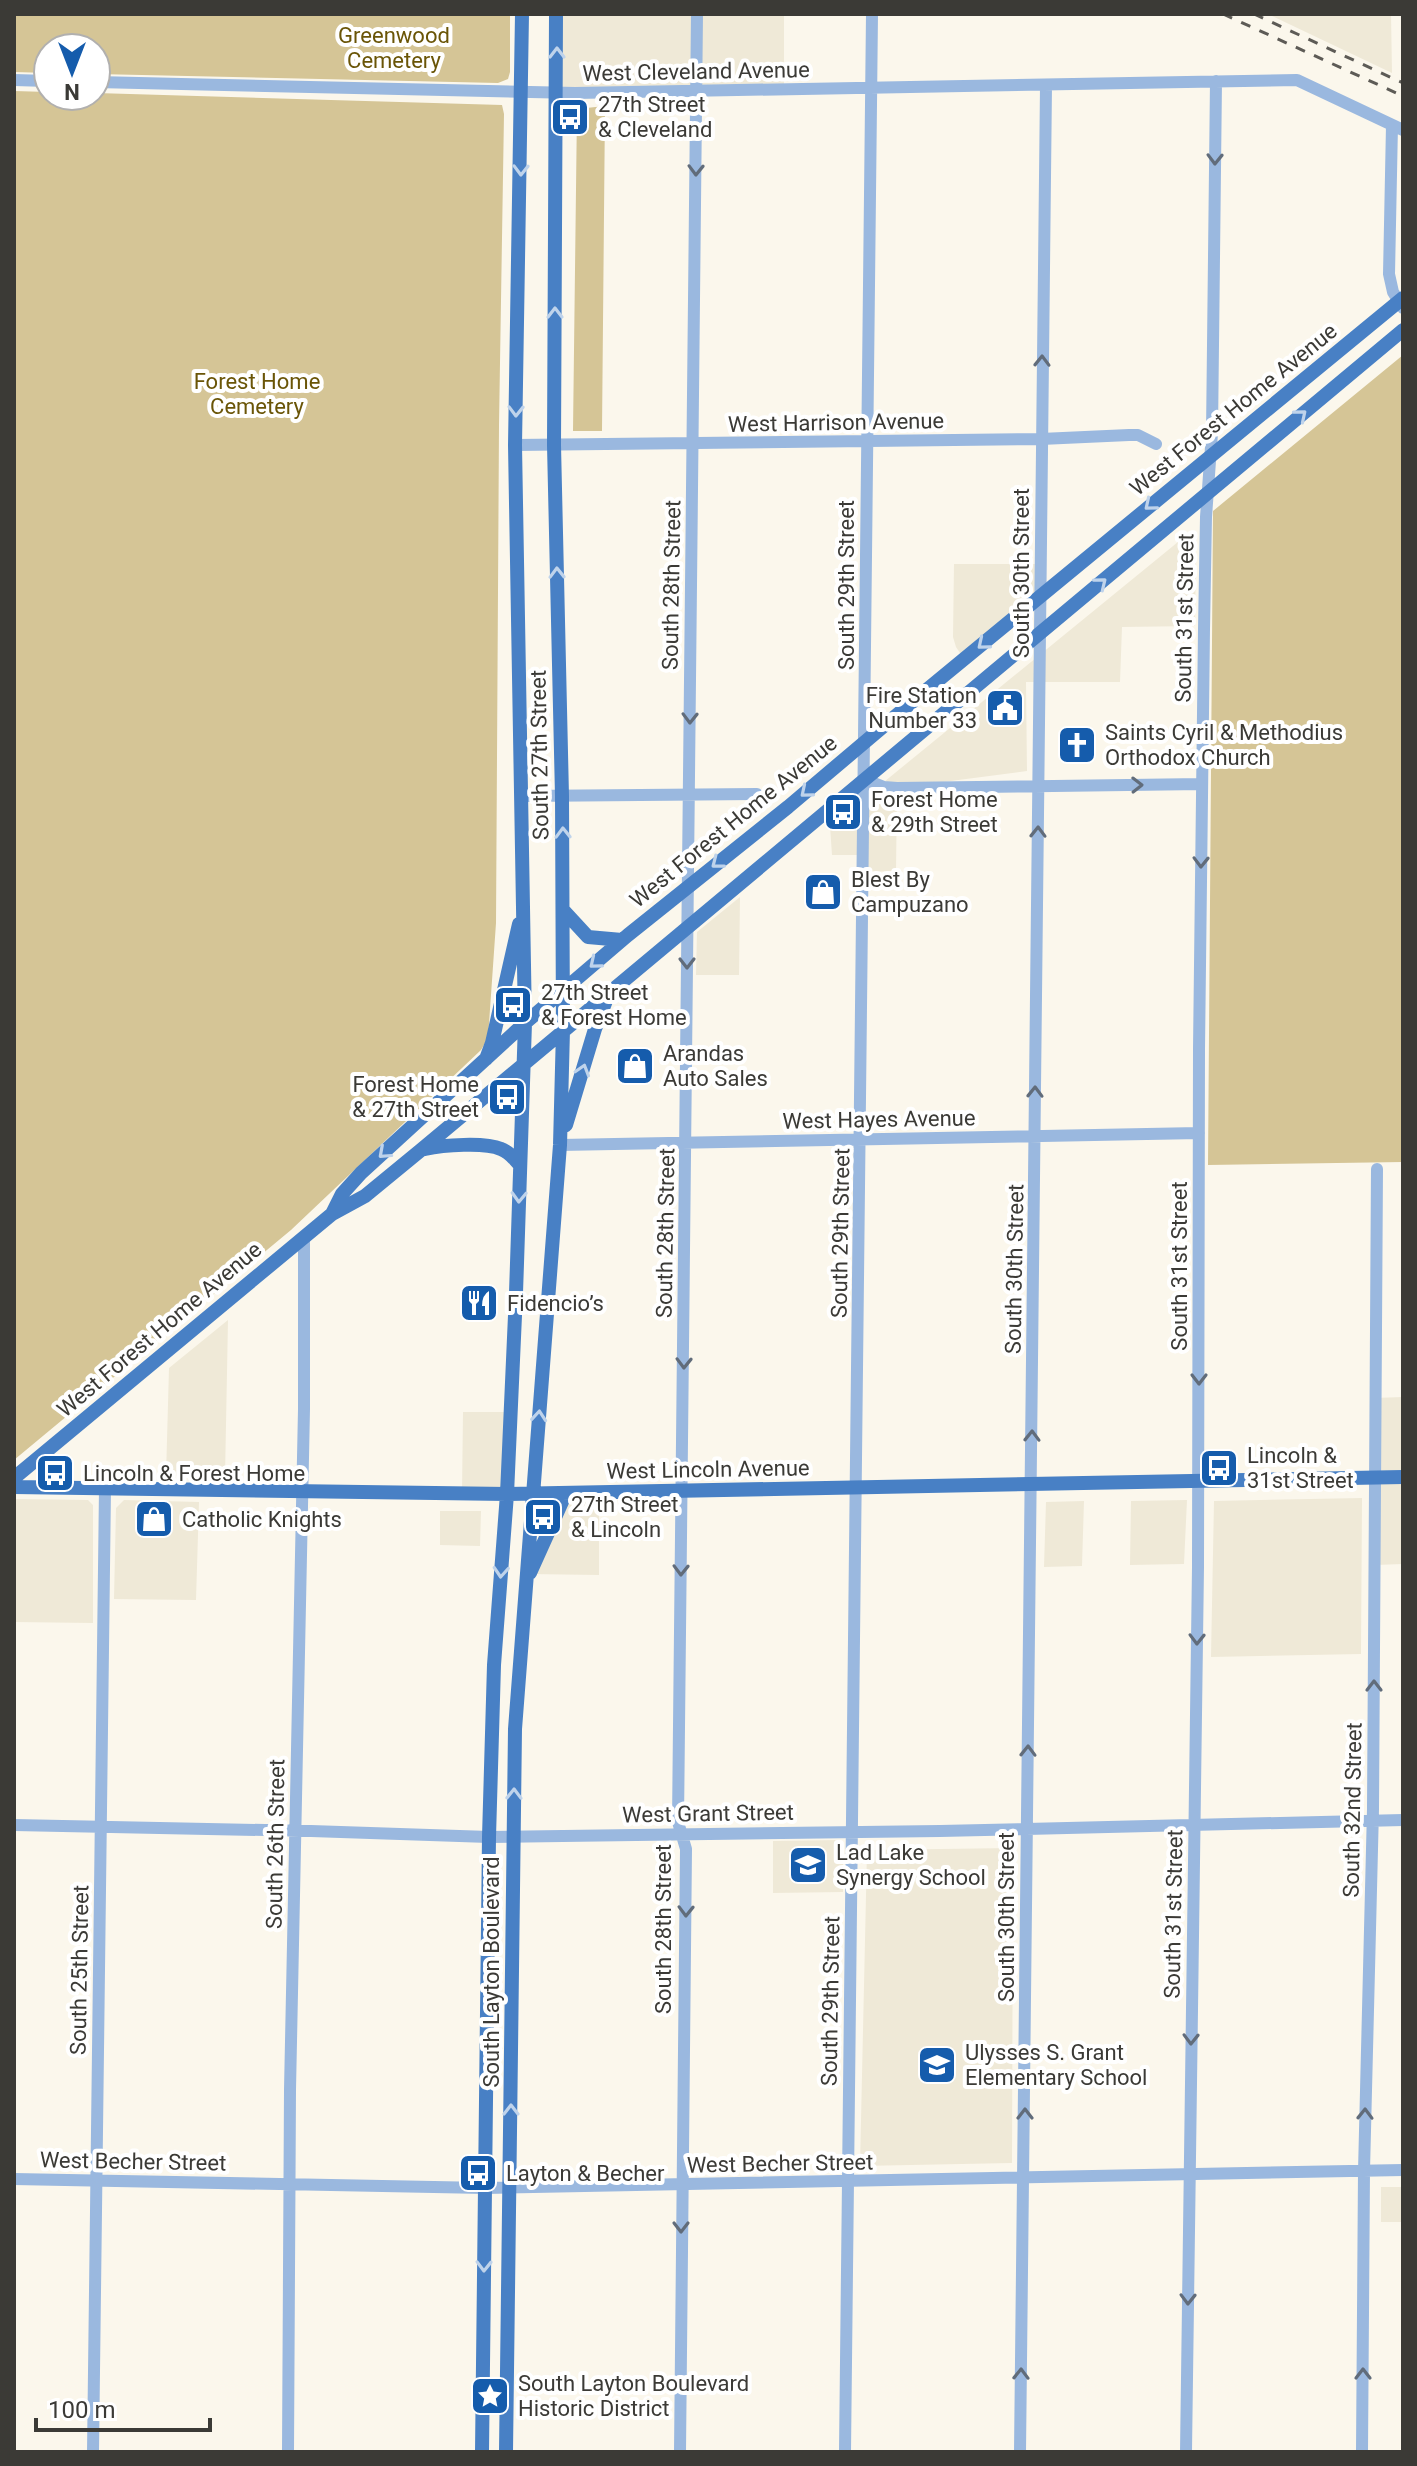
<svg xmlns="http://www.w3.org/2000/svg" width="1417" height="2466" font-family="Roboto,sans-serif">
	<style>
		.built { fill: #efe9d7 }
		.green { fill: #d5c596 }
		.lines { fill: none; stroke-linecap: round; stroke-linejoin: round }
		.minor { stroke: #9ab8df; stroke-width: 12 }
		.major { stroke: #4880c5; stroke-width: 14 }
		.rail { stroke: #5d5b56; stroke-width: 3; stroke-dasharray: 10 10; stroke-linecap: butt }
		.oneway { stroke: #bfd3eb }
		.oneway2 { stroke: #616c7a }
		.labels { text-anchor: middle; stroke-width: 8; stroke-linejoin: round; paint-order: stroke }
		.park-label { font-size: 22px; fill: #6a5507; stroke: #fff }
		.street-label { font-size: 22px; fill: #3b3a36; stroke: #fff }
		.poi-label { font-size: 22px; fill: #3b3a36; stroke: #fff; text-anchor: start }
	</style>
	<rect width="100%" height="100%" fill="#fbf7ec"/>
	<!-- built -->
	<path class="built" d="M 556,14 L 784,14 L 784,90 L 557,93 Z
		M 1268,14 L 1391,14 L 1392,73 Z
		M 1189,533 L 1196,537 L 1195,626 L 1122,627 L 1120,682 L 1026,682 L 1027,771 L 897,788 L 896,871 L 863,872 L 863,855 L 832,855 L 830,826 Z
		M 954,564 L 1042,564 L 1041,595 L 964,659 L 956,647 L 953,637 Z
		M 740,897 L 739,975 L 696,975 L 697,932 Z
		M 228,1320 L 225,1477 L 166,1476 L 169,1368 Z
		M 1403,1397 L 1403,1564 L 1375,1565 L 1374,1398 Z
		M 463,1412 L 510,1412 L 507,1494 L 462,1493 Z
		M 566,1493 L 599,1493 L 599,1575 L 529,1574 Z
		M 1362,1498 L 1361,1654 L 1211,1657 L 1214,1501 Z
		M 14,1499 L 88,1500 L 93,1505 L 93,1623 L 14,1622 Z
		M 124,1500 L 199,1502 L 196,1600 L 114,1599 L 116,1508 Z
		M 1187,1500 L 1184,1564 L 1130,1565 L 1131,1501 Z
		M 1084,1501 L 1082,1566 L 1044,1567 L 1046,1502 Z
		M 440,1511 L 481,1511 L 480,1546 L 440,1545 Z
		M 839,1840 L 843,1847 L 843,1892 L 773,1893 L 773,1841 Z
		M 1013,1848 L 1012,2163 L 860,2166 L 867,1850 Z
		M 1381,2187 L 1403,2187 L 1403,2222 L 1381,2222 Z"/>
	<!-- green -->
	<path class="green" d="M 14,14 L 510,14 L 510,72 L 508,79 L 498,83 L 96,74 L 96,48 L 48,48 L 48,73 L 14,72 Z
		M 14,91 L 48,92 L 48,96 L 96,96 L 96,93 L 502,105 L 504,114 L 499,425 L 496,923 L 488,1038 L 481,1050 L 291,1230 L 14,1460 Z
		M 605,106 L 602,431 L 573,431 L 577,109 Z
		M 1403,355 L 1403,1162 L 1208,1165 L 1213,511 Z"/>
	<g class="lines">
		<!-- minor -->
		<path class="minor" d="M 14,80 L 48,81
			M 96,82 L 575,93 L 1297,80 L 1403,130
			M 1392,125 L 1389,274 L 1393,292 L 1403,308
			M 515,445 L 1041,439 L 1129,435 L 1138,435 L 1156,444
			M 864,779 L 884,787 L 897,788 L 1202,784
			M 523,796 L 757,794
			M 560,1145 L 1199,1133
			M 14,1825 L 311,1831 L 489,1837 L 940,1831 L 1403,1820
			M 14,2179 L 485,2188 L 1403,2170
			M 93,2452 L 105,1488
			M 288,2452 L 290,2090 L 304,1409 L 304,1237
			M 680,2452 L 686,1849 L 678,1822 L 697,14
			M 845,2452 L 872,14
			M 1020,2452 L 1046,86
			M 1186,2452 L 1198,1567 L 1199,1049 L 1204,629 L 1206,517 L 1212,433 L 1216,81
			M 1362,2452 L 1364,2171 L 1373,1809 L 1377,1169"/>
		<!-- major -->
		<path class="major" d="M 564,911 L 588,937 L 622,940
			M 486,1059 L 492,1043 L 519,924
			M 566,1125 L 595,1029 L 609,993
			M 425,1149 C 443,1145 485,1142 501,1149 C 510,1152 514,1159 520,1165
			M 332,1214 L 342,1194 L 361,1173 L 525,1023 L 628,935 L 788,807 L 924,692 L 1403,298
			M 14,1478 L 332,1214 L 365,1196 L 421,1150 L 1403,330
			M 14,1487 L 507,1494 L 1403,1477
			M 530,1573 L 566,1493
			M 482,2452 L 489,1837 L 494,1665 L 507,1494 L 516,1293 L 525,1023 L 515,445 L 522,14
			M 506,2452 L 515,1729 L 560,1145 L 563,1030 L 562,796 L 554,445 L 556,14"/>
		<!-- rail -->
		<path class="rail" d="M 1223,14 L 1403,96
			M 1254,14 L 1403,83"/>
	</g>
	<!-- one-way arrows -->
	<defs><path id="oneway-chevron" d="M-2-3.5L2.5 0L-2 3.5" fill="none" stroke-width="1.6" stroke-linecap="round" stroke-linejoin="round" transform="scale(2)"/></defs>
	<g class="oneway">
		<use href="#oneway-chevron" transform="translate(557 53) rotate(-90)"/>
		<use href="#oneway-chevron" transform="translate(521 170) rotate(91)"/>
		<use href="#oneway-chevron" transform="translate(555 313) rotate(-90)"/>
		<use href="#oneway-chevron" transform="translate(516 411) rotate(91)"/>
		<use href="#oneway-chevron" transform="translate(1301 415) rotate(-40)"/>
		<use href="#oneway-chevron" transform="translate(1150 505) rotate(140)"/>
		<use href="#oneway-chevron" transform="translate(557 573) rotate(-91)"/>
		<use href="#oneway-chevron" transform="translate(1101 583) rotate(-39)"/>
		<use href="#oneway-chevron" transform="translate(983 644) rotate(140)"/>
		<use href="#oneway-chevron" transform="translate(806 792) rotate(140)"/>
		<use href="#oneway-chevron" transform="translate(563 833) rotate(-91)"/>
		<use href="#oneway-chevron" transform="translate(717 863) rotate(142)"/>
		<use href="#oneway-chevron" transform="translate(595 963) rotate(140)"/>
		<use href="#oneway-chevron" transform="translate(583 1070) rotate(-73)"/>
		<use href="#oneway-chevron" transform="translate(384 1153) rotate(138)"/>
		<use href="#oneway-chevron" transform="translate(519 1197) rotate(92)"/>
		<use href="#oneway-chevron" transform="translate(539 1416) rotate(-85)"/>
		<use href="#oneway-chevron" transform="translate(501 1572) rotate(94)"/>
		<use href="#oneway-chevron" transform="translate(514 1794) rotate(-89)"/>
		<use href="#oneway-chevron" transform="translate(511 2110) rotate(-90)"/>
		<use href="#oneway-chevron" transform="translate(484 2266) rotate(91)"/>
	</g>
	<g class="oneway2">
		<use href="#oneway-chevron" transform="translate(1215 159) rotate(91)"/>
		<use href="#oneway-chevron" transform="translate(696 170) rotate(91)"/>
		<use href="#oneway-chevron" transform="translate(1042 361) rotate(-89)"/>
		<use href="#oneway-chevron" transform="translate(690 718) rotate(91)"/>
		<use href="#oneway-chevron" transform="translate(1137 785) rotate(-1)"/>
		<use href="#oneway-chevron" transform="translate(1038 832) rotate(-89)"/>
		<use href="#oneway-chevron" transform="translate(1201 862) rotate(91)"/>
		<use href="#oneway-chevron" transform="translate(687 963) rotate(90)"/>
		<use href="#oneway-chevron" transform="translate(1035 1092) rotate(-89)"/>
		<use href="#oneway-chevron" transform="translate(684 1363) rotate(91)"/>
		<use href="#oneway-chevron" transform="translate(1199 1379) rotate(90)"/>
		<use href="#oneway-chevron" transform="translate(1032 1436) rotate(-89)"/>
		<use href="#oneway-chevron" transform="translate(681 1570) rotate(91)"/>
		<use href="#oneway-chevron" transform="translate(1197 1639) rotate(91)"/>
		<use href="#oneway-chevron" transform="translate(1374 1686) rotate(-90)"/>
		<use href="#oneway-chevron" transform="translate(1028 1751) rotate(-89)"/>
		<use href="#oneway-chevron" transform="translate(686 1911) rotate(91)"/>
		<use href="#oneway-chevron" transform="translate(1191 2039) rotate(91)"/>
		<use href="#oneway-chevron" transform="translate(1025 2114) rotate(-90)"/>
		<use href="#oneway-chevron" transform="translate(1365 2114) rotate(-89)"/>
		<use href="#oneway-chevron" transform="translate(681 2227) rotate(90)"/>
		<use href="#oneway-chevron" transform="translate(1188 2299) rotate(91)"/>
		<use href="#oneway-chevron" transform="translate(1021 2374) rotate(-89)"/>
		<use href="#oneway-chevron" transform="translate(1363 2374) rotate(-90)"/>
	</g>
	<!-- icons -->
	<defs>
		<g id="bus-square" transform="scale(2)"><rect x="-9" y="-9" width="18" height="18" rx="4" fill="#155cac" stroke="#fff"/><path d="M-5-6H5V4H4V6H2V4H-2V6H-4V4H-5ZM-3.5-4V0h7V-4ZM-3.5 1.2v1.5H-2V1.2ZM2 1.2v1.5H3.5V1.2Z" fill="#fff"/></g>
		<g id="civic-square" transform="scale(2)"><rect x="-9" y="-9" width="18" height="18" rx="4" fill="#155cac" stroke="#fff"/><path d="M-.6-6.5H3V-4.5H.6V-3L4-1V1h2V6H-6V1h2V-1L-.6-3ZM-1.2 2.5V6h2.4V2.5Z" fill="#fff"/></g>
		<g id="church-square" transform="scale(2)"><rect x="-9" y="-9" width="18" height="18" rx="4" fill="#155cac" stroke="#fff"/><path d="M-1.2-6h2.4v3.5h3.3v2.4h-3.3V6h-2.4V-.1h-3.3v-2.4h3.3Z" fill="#fff"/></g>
		<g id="shop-square" transform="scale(2)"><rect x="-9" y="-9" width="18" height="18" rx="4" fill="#155cac" stroke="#fff"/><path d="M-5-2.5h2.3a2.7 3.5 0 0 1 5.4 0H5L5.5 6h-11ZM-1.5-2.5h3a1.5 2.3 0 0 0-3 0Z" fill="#fff"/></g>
		<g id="restaurant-square" transform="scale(2)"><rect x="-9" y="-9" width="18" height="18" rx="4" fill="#155cac" stroke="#fff"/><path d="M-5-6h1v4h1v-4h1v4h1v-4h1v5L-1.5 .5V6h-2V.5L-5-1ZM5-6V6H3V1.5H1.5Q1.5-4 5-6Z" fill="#fff"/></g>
		<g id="school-square" transform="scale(2)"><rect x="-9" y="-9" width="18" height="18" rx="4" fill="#155cac" stroke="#fff"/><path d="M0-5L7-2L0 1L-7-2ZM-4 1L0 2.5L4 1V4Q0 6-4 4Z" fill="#fff"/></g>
		<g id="sight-square" transform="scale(2)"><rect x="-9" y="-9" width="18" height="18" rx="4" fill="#155cac" stroke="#fff"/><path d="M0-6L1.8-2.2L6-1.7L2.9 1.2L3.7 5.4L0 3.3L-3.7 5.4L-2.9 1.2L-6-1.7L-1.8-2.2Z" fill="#fff"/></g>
	</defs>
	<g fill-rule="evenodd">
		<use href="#bus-square" x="570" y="117"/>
		<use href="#civic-square" x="1005" y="708"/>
		<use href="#church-square" x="1077" y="745"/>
		<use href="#bus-square" x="843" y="812"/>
		<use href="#shop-square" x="823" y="892"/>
		<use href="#bus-square" x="513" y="1005"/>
		<use href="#shop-square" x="635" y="1066"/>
		<use href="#bus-square" x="507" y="1097"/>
		<use href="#restaurant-square" x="479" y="1303"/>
		<use href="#bus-square" x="1219" y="1468"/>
		<use href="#bus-square" x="55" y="1473"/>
		<use href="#bus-square" x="543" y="1517"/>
		<use href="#shop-square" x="154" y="1519"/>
		<use href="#school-square" x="808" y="1865"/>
		<use href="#school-square" x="937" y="2065"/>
		<use href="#bus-square" x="478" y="2173"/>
		<use href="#sight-square" x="490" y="2396"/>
	</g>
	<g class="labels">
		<!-- park labels -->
		<g class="park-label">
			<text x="394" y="43">Greenwood<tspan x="394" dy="25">Cemetery</tspan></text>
			<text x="257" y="389">Forest Home<tspan x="257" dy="25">Cemetery</tspan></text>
		</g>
		<!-- street labels -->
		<g class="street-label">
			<text transform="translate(696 71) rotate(-1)" y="8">West Cleveland Avenue</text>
			<text transform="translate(1233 409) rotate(-39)" y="8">West Forest Home Avenue</text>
			<text transform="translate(836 422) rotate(-1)" y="8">West Harrison Avenue</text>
			<text transform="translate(1021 573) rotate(-90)" y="8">South 30th Street</text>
			<text transform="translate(671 585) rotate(-89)" y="8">South 28th Street</text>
			<text transform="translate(846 585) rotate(-90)" y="8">South 29th Street</text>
			<text transform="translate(1184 618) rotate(-89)" y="8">South 31st Street</text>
			<text transform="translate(539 755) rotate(-91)" y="8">South 27th Street</text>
			<text transform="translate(733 821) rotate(-39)" y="8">West Forest Home Avenue</text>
			<text transform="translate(879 1119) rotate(-1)" y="8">West Hayes Avenue</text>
			<text transform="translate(665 1233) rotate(-89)" y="8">South 28th Street</text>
			<text transform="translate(840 1233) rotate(-89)" y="8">South 29th Street</text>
			<text transform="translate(1179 1266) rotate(-90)" y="8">South 31st Street</text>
			<text transform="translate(1014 1269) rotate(-89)" y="8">South 30th Street</text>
			<text transform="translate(159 1329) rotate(-40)" y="8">West Forest Home Avenue</text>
			<text transform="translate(708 1469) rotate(-1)" y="8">West Lincoln Avenue</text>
			<text transform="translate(1352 1810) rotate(-89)" y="8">South 32nd Street</text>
			<text transform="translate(708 1813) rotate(-1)" y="8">West Grant Street</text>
			<text transform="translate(275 1844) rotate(-89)" y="8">South 26th Street</text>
			<text transform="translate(1173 1914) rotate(-89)" y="8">South 31st Street</text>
			<text transform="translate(1006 1917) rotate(-90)" y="8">South 30th Street</text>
			<text transform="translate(663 1929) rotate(-90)" y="8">South 28th Street</text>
			<text transform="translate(79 1970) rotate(-89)" y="8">South 25th Street</text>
			<text transform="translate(491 1972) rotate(-90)" y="8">South Layton Boulevard</text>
			<text transform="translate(830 2001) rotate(-89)" y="8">South 29th Street</text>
			<text transform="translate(133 2161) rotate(1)" y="8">West Becher Street</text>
			<text transform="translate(780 2163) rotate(-1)" y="8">West Becher Street</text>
		</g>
		<!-- poi labels -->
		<g class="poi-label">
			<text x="598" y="112">27th Street<tspan x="598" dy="25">&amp; Cleveland</tspan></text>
			<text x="977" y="703" text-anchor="end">Fire Station<tspan x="977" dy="25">Number 33</tspan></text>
			<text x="1105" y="740">Saints Cyril &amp; Methodius<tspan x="1105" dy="25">Orthodox Church</tspan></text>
			<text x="871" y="807">Forest Home<tspan x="871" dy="25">&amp; 29th Street</tspan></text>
			<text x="851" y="887">Blest By<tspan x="851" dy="25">Campuzano</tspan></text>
			<text x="541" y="1000">27th Street<tspan x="541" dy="25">&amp; Forest Home</tspan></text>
			<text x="663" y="1061">Arandas<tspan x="663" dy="25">Auto Sales</tspan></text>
			<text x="479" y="1092" text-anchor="end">Forest Home<tspan x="479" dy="25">&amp; 27th Street</tspan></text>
			<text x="507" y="1311">Fidencio’s</text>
			<text x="1247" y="1463">Lincoln &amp;<tspan x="1247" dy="25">31st Street</tspan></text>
			<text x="83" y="1481">Lincoln &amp; Forest Home</text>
			<text x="571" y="1512">27th Street<tspan x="571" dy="25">&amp; Lincoln</tspan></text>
			<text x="182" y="1527">Catholic Knights</text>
			<text x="836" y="1860">Lad Lake<tspan x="836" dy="25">Synergy School</tspan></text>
			<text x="965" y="2060">Ulysses S. Grant<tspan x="965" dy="25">Elementary School</tspan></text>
			<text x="506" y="2181">Layton &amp; Becher</text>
			<text x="518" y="2391">South Layton Boulevard<tspan x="518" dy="25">Historic District</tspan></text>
		</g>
	</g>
	<!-- border -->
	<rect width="1417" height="2466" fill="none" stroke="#3b3a36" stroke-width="32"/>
	<!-- north arrow -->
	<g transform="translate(72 72) rotate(180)"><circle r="38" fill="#ffffff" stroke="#b1b0af" stroke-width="2"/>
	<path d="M0-6L14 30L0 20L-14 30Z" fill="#155cac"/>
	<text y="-12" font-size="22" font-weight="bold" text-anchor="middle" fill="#3b3a36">N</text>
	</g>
	<!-- scale -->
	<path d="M36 2418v12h174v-12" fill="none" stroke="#3b3a36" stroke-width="4"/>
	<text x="48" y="2418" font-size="24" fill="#3b3a36" stroke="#ffffff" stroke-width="6" paint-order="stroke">100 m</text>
</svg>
